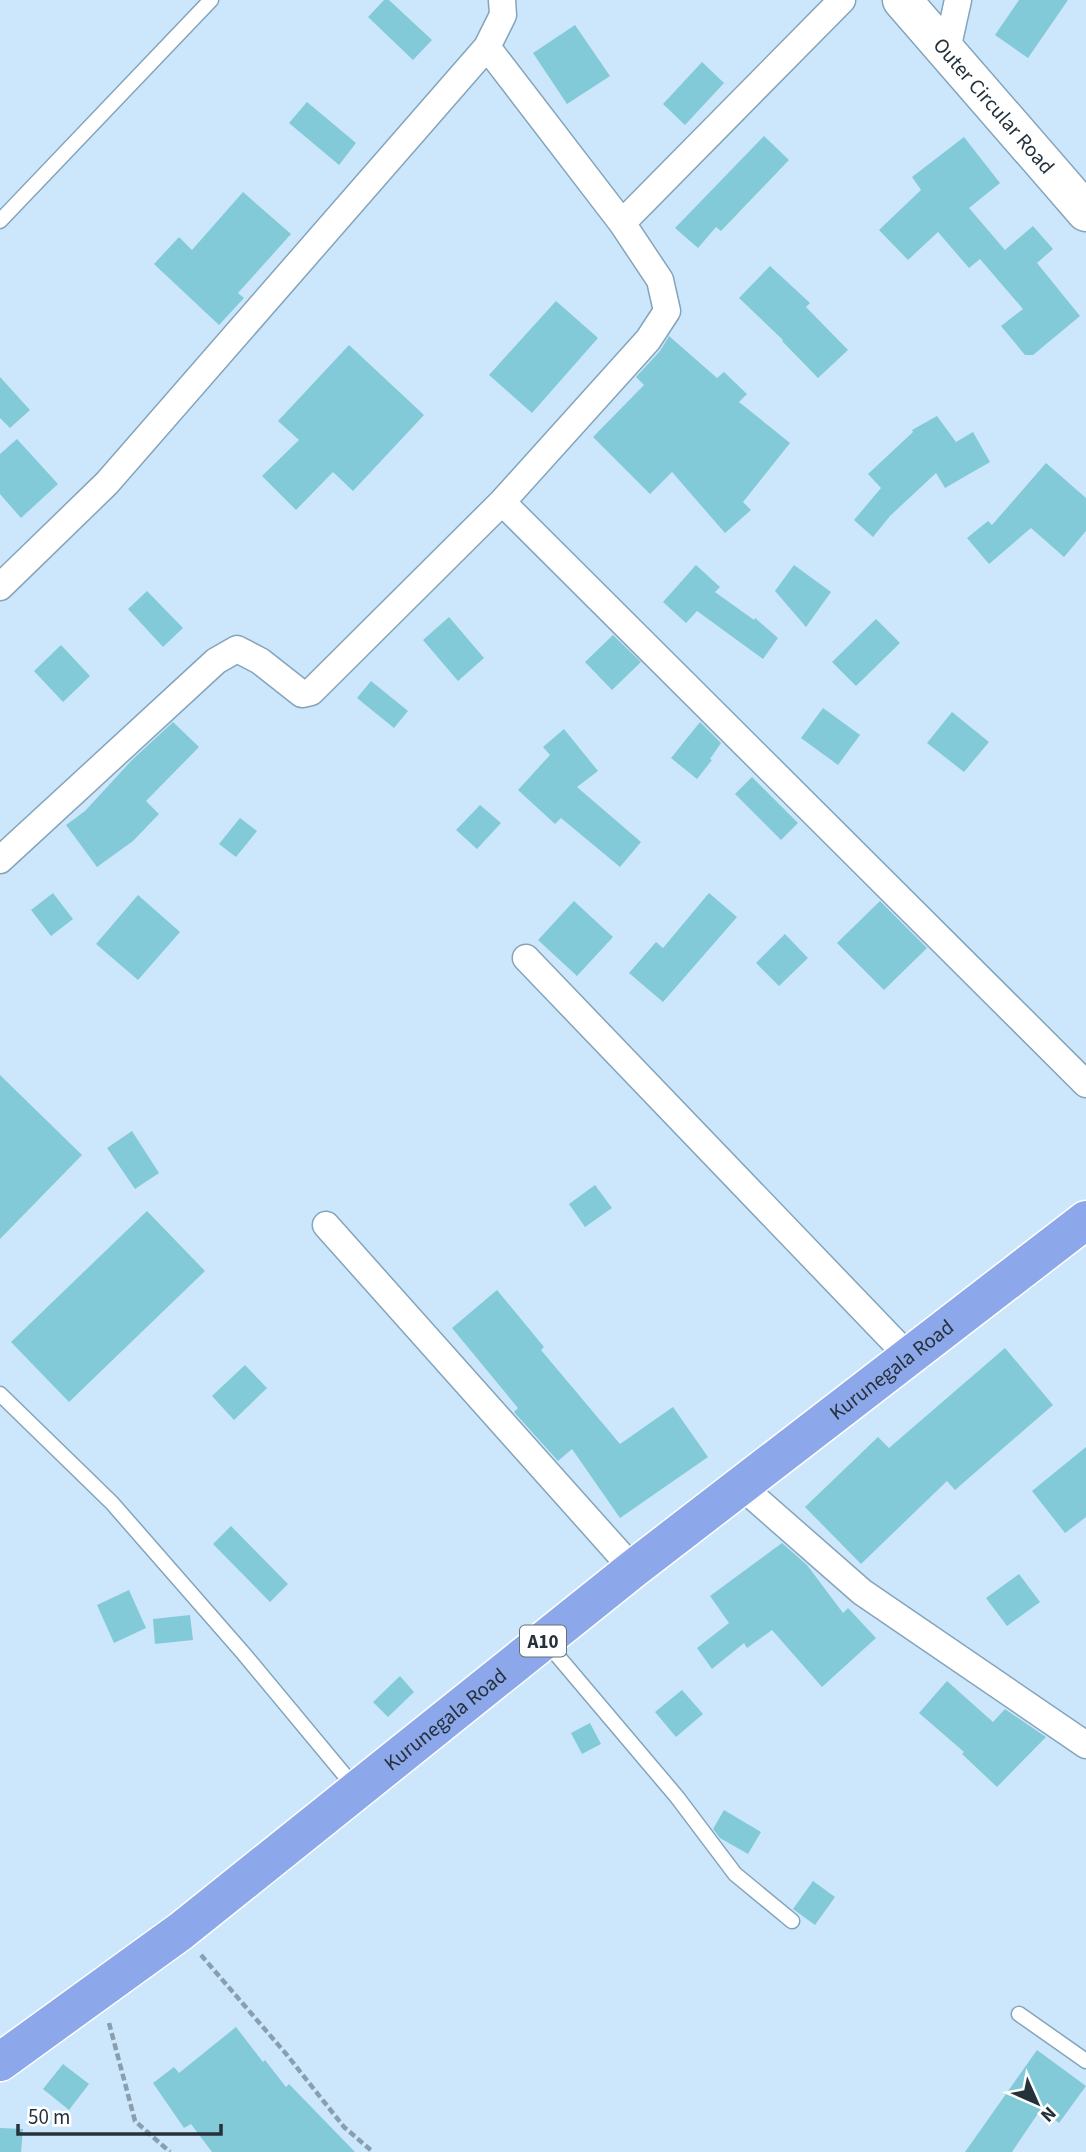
<svg xmlns="http://www.w3.org/2000/svg" width="1086" height="2152" font-family="'Source Sans 3',sans-serif">
	<style>
		.building { fill: #82cad8 }
		.lines { fill: none; stroke-linecap: round; stroke-linejoin: round }
		.lane-casing { stroke: #84a4bb; stroke-width: 17 }
		.street-casing { stroke: #84a4bb; stroke-width: 29 }
		.secondary-casing { stroke: #84a4bb; stroke-width: 41 }
		.highway-casing { stroke: #fff; stroke-width: 41 }
		.path { stroke: #899eae; stroke-width: 4.5; stroke-dasharray: 7 3.5; stroke-linecap: butt }
		.lane { stroke: #fff; stroke-width: 14 }
		.street { stroke: #fff; stroke-width: 26 }
		.secondary { stroke: #fff; stroke-width: 38 }
		.highway { stroke: #8da7eb; stroke-width: 38 }
		.labels { text-anchor: middle; stroke-width: 5; stroke-linejoin: round; paint-order: stroke }
		.shield { fill: #fff; stroke: #667076; stroke-width: 2 }
		.shield-label { font-size: 19px; font-weight: bold; fill: #25323c }
		.street-label { font-size: 21px; fill: #25323c; stroke: #fff }
	</style>
	<rect width="100%" height="100%" fill="#cce7fb"/>
	<!-- building -->
	<path class="building" d="M 384,0 L 389,0 L 432,40 L 413,60 L 368,17 Z
		M 1019,0 L 1068,0 L 1028,58 L 995,35 Z
		M 575,25 L 610,76 L 567,104 L 533,53 Z
		M 702,62 L 724,83 L 685,125 L 663,104 Z
		M 307,102 L 356,143 L 339,165 L 289,123 Z
		M 764,136 L 789,160 L 721,231 L 716,227 L 698,248 L 675,228 Z
		M 964,137 L 1000,183 L 969,208 L 1005,250 L 1033,226 L 1053,249 L 1037,263 L 1080,316 L 1033,355 L 1025,355 L 1001,326 L 1023,309 L 980,259 L 969,268 L 938,232 L 908,260 L 879,230 L 921,190 L 912,177 Z
		M 243,192 L 291,234 L 238,293 L 244,298 L 219,325 L 154,264 L 179,237 L 192,250 Z
		M 770,266 L 810,303 L 806,307 L 848,350 L 818,378 L 782,341 L 783,340 L 739,298 Z
		M 556,301 L 598,338 L 532,413 L 489,375 Z
		M 669,336 L 717,378 L 724,372 L 747,394 L 739,402 L 790,443 L 743,502 L 751,510 L 725,533 L 672,472 L 650,494 L 593,437 L 644,385 L 636,377 L 660,351 Z
		M 349,345 L 424,415 L 353,491 L 333,472 L 296,510 L 262,476 L 299,440 L 278,421 Z
		M 0,377 L 30,410 L 10,428 L 0,418 Z
		M 937,416 L 956,442 L 973,432 L 990,462 L 945,488 L 936,473 L 890,516 L 873,537 L 854,520 L 881,488 L 868,474 L 913,432 L 912,430 Z
		M 17,439 L 58,484 L 21,518 L 0,494 L 0,454 Z
		M 1046,463 L 1086,498 L 1086,531 L 1064,557 L 1031,528 L 989,564 L 967,538 L 988,521 L 992,525 Z
		M 696,565 L 720,587 L 715,592 L 754,620 L 755,618 L 778,638 L 763,659 L 697,611 L 686,623 L 663,602 Z
		M 794,565 L 831,592 L 806,627 L 775,591 Z
		M 147,591 L 183,628 L 163,647 L 128,609 Z
		M 449,617 L 484,658 L 458,681 L 423,640 Z
		M 876,619 L 900,643 L 856,686 L 832,662 Z
		M 613,635 L 641,662 L 612,690 L 585,662 Z
		M 61,645 L 90,676 L 63,702 L 34,671 Z
		M 371,681 L 408,711 L 394,728 L 357,698 Z
		M 823,708 L 860,735 L 838,765 L 801,738 Z
		M 952,712 L 989,742 L 964,772 L 927,743 Z
		M 173,722 L 199,747 L 146,801 L 159,814 L 133,841 L 97,867 L 66,825 L 85,811 L 132,760 Z
		M 700,722 L 721,743 L 710,759 L 712,760 L 697,779 L 671,758 Z
		M 564,729 L 598,771 L 577,787 L 641,842 L 620,867 L 561,818 L 555,824 L 518,790 L 550,755 L 543,747 Z
		M 752,777 L 798,823 L 781,840 L 735,794 Z
		M 480,805 L 501,823 L 477,849 L 456,830 Z
		M 240,818 L 257,831 L 236,857 L 219,844 Z
		M 53,893 L 73,919 L 51,936 L 31,910 Z
		M 709,893 L 737,917 L 663,1002 L 629,973 L 656,942 L 663,948 Z
		M 138,895 L 180,932 L 138,980 L 96,944 Z
		M 574,901 L 613,937 L 577,976 L 538,940 Z
		M 880,901 L 927,948 L 884,990 L 837,943 Z
		M 785,934 L 808,958 L 779,986 L 756,963 Z
		M 0,1075 L 82,1155 L 0,1239 Z
		M 132,1131 L 159,1173 L 135,1189 L 107,1148 Z
		M 595,1185 L 612,1208 L 585,1227 L 569,1204 Z
		M 147,1211 L 205,1271 L 69,1402 L 11,1342 Z
		M 497,1290 L 544,1347 L 541,1350 L 620,1444 L 673,1407 L 708,1457 L 620,1518 L 572,1449 L 558,1461 L 514,1412 L 518,1408 L 452,1328 Z
		M 1005,1348 L 1053,1405 L 955,1490 L 947,1481 L 861,1564 L 805,1507 L 878,1437 L 889,1448 Z
		M 245,1365 L 267,1388 L 234,1420 L 212,1396 Z
		M 1086,1447 L 1086,1517 L 1065,1533 L 1032,1491 Z
		M 231,1526 L 288,1584 L 270,1602 L 213,1544 Z
		M 782,1543 L 807,1565 L 843,1613 L 848,1608 L 876,1638 L 822,1687 L 772,1630 L 747,1648 L 744,1643 L 712,1669 L 697,1648 L 729,1623 L 710,1596 Z
		M 1019,1574 L 1040,1602 L 1007,1626 L 986,1598 Z
		M 129,1590 L 146,1628 L 114,1643 L 97,1605 Z
		M 190,1615 L 193,1640 L 155,1644 L 153,1619 Z
		M 400,1676 L 414,1692 L 388,1717 L 373,1702 Z
		M 947,1681 L 993,1722 L 1005,1709 L 1046,1737 L 997,1787 L 962,1754 L 964,1752 L 919,1713 Z
		M 682,1690 L 703,1714 L 676,1737 L 655,1712 Z
		M 590,1723 L 601,1744 L 582,1754 L 571,1733 Z
		M 724,1810 L 761,1832 L 748,1854 L 720,1838 L 713,1829 Z
		M 813,1881 L 835,1897 L 815,1925 L 793,1909 Z
		M 236,2027 L 263,2062 L 265,2060 L 286,2087 L 289,2084 L 355,2152 L 212,2152 L 191,2124 L 184,2128 L 153,2083 L 174,2067 L 179,2073 Z
		M 1037,2050 L 1086,2086 L 1059,2123 L 1041,2109 L 1012,2152 L 965,2152 Z
		M 63,2064 L 89,2084 L 69,2110 L 43,2089 Z
		M 0,2128 L 23,2129 L 21,2152 L 0,2152 Z"/>
	<g class="lines">
		<!-- lane casing -->
		<g class="lane-casing">
			<path id="lane" d="M 0,221 L 211,0
				M 0,1394 L 112,1503 L 244,1654 L 357,1790
				M 545,1641 L 677,1797 L 735,1874 L 792,1921
				M 1019,2014 L 1086,2061"/>
		</g>
		<!-- street casing -->
		<g class="street-casing">
			<path id="street" d="M 487,47 L 503,15 L 502,0
				M 947,50 L 958,0
				M 622,223 L 842,0
				M 0,587 L 107,483 L 487,47 L 622,223 L 660,280 L 667,311 L 648,340 L 502,502
				M 0,860 L 216,661 L 237,649 L 260,661 L 302,694 L 311,692 L 502,502 L 1086,1084
				M 526,958 L 909,1357
				M 326,1225 L 633,1569
				M 740,1485 L 862,1592 L 1086,1745"/>
		</g>
		<!-- secondary casing -->
		<g class="secondary-casing">
			<g id="secondary">
				<path id="s1" d="M 902,0 L 1086,212"/>
			</g>
		</g>
		<!-- highway casing -->
		<g class="highway-casing">
			<g id="highway">
				<path id="s2" d="M 0,2062 L 181,1931 L 633,1569 L 1086,1220"/>
			</g>
		</g>
		<!-- path -->
		<path class="path" d="M 201,1955 L 287,2055 L 344,2127 L 373,2152
			M 109,2023 L 135,2121 L 170,2152"/>
		<!-- lane -->
		<use href="#lane" class="lane"/>
		<!-- street -->
		<use href="#street" class="street"/>
		<!-- secondary -->
		<use href="#secondary" class="secondary"/>
		<!-- highway -->
		<use href="#highway" class="highway"/>
	</g>
	<g class="labels">
		<!-- shield labels -->
		<rect class="shield" x="520" y="1625.5" width="46" height="31" rx="5"/>
		<g class="shield-label">
			<text x="543" y="1648">A10</text>
		</g>
		<!-- street labels -->
		<g class="street-label">
			<text dy="7" stroke="none"><textPath href="#s1" startOffset="140">Outer Circular Road</textPath></text>
			<text dy="7" stroke="none"><textPath href="#s2" startOffset="1129">Kurunegala Road</textPath></text>
			<text dy="7" stroke="none"><textPath href="#s2" startOffset="562">Kurunegala Road</textPath></text>
		</g>
	</g>
	<!-- north arrow -->
	<g transform="translate(1037 2103) rotate(135)" stroke="#ffffff" stroke-width="5" paint-order="stroke">
	<path d="M0-5L12 26L0 18L-12 26Z" fill="#25323c"/>
	<text y="-10" font-size="19" font-weight="bold" text-anchor="middle" fill="#25323c">N</text>
	</g>
	<!-- scale -->
	<path d="M18 2124v10h203v-10" fill="none" stroke="#25323c" stroke-width="3.5"/>
	<text x="28" y="2124" font-size="21" fill="#25323c" stroke="#ffffff" stroke-width="5" paint-order="stroke">50 m</text>
</svg>
